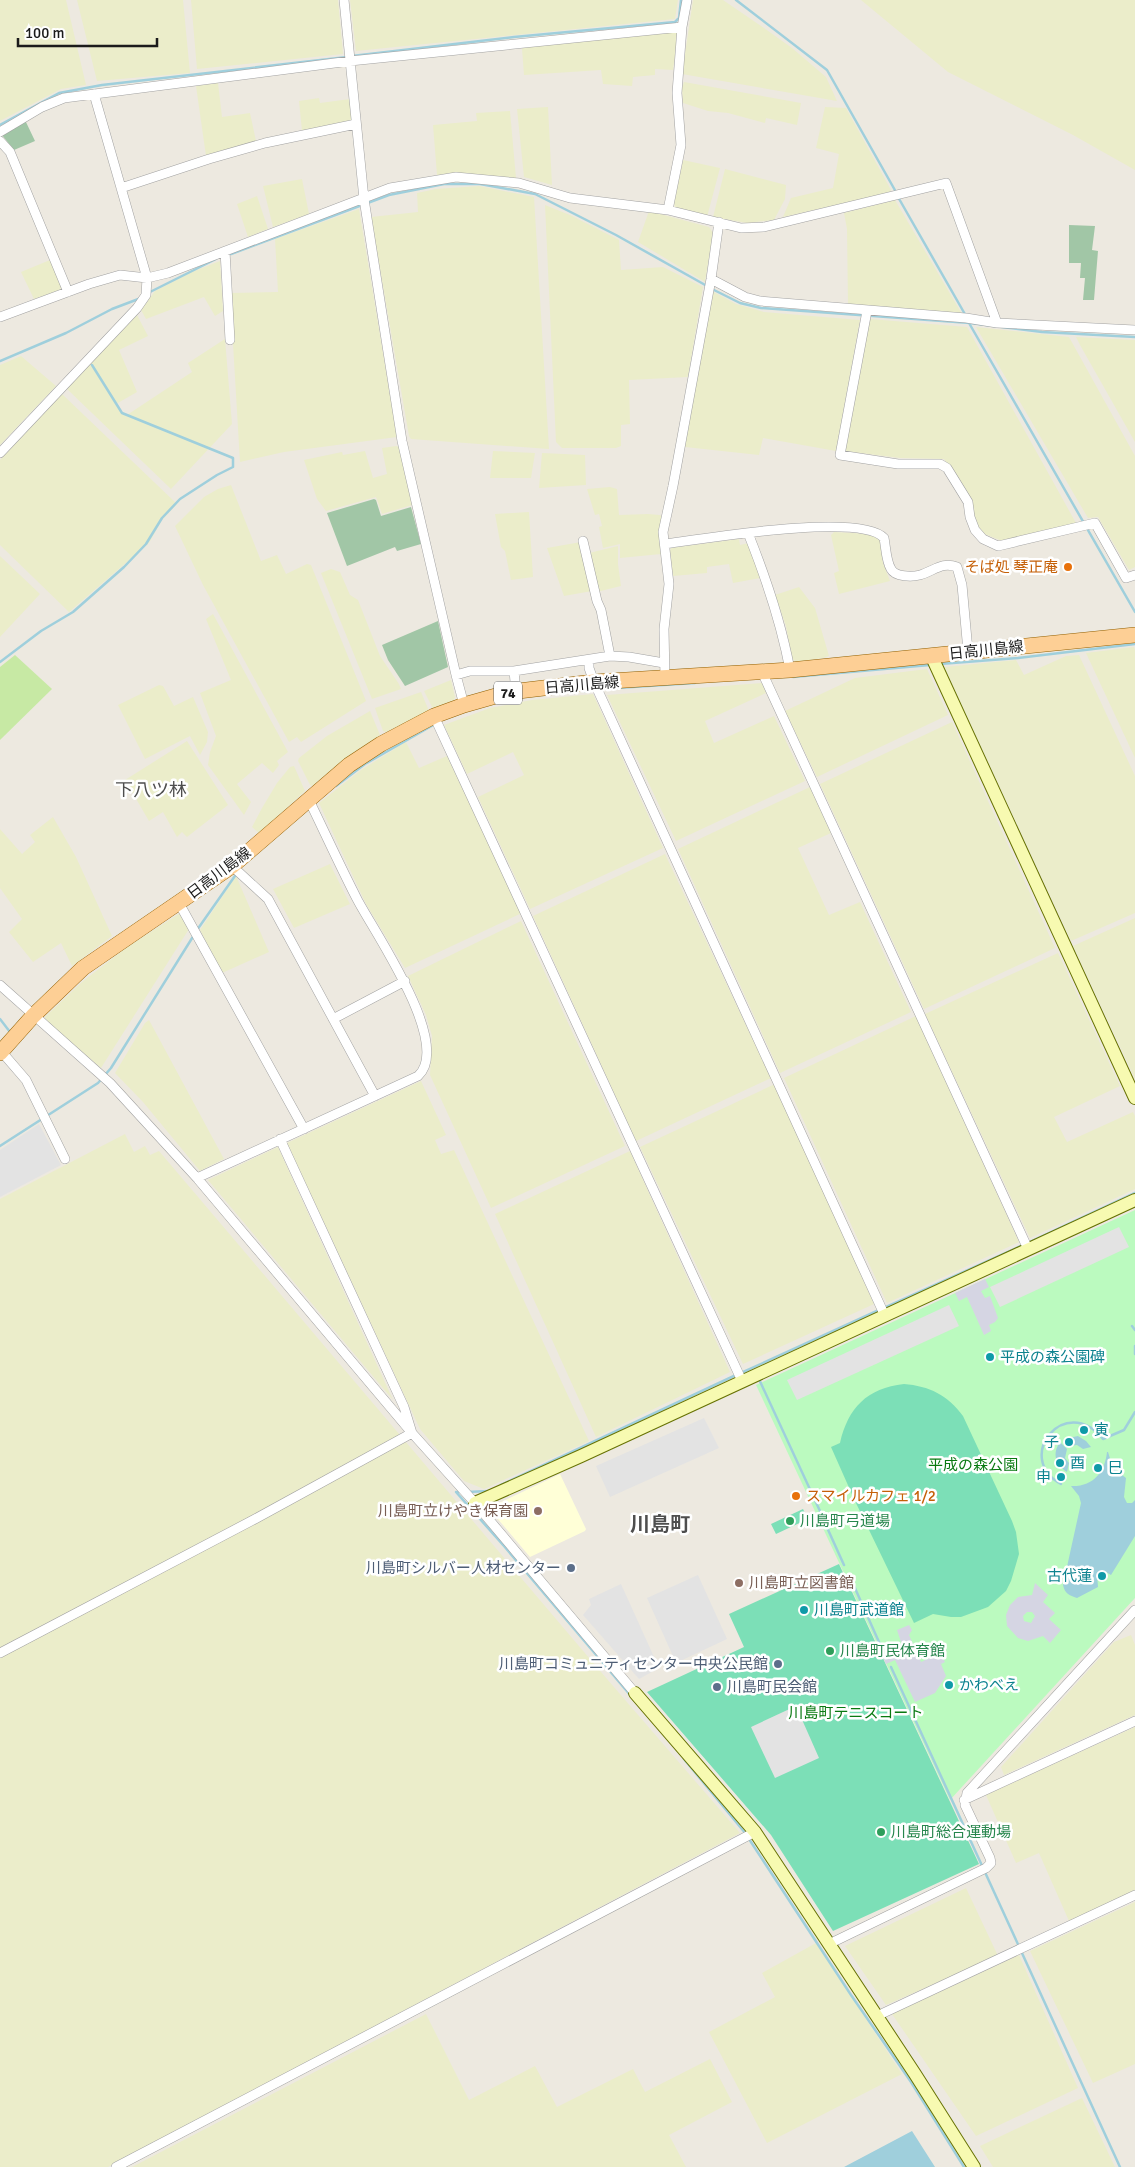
<svg xmlns="http://www.w3.org/2000/svg" width="1135" height="2167" font-family="Signika,'Noto Sans JP',sans-serif">
	<style>
		.education { fill: #ffffd7 }
		.farmland { fill: #ebedca }
		.grass { fill: #c7e9a4 }
		.cemetery { fill: #a1c6a6 }
		.park { fill: #bbfabf }
		.pitch { fill: #7cdfb7 }
		.parking { fill: #e3e3e3 }
		.plaza { fill: #d5d5e3; fill-rule: evenodd }
		.water { fill: #9fcfdc }
		.lines { fill: none; stroke-linecap: round; stroke-linejoin: round }
		.stream { stroke: #9fcfdc; stroke-width: 2.5 }
		.street-casing { stroke: #a2a2a2; stroke-width: 10 }
		.secondary-casing { stroke: #677203; stroke-width: 14 }
		.primary-casing { stroke: #926000; stroke-width: 16 }
		.street { stroke: #fff; stroke-width: 9 }
		.secondary { stroke: #f7fab1; stroke-width: 12 }
		.primary { stroke: #fdcf95; stroke-width: 15 }
		.food-dot { fill: #e8710a; stroke: #fff; stroke-width: 2 }
		.culture-dot { fill: #0f9aa8; stroke: #fff; stroke-width: 2 }
		.education-dot { fill: #8d6e63; stroke: #fff; stroke-width: 2 }
		.leisure-dot { fill: #2e9e5b; stroke: #fff; stroke-width: 2 }
		.service-dot { fill: #5c6f8a; stroke: #fff; stroke-width: 2 }
		.labels { text-anchor: middle; stroke-width: 5; stroke-linejoin: round; paint-order: stroke }
		.shield { fill: #fff; stroke: #5f5f5f; stroke-width: 1 }
		.shield-label { font-size: 14px; font-weight: bold; fill: #1b1b1b }
		.food-label { font-size: 15px; fill: #c56008; stroke: #fff; text-anchor: end }
		.street-label { font-size: 15px; fill: #1b1b1b; stroke: #fff }
		.culture-label { font-size: 15px; fill: #0d838f; stroke: #fff; text-anchor: start }
		.park-label { font-size: 15px; fill: #097911; stroke: #fff }
		.education-label { font-size: 15px; fill: #785e54; stroke: #fff; text-anchor: end }
		.leisure-label { font-size: 15px; fill: #27864d; stroke: #fff; text-anchor: start }
		.service-label { font-size: 15px; fill: #4e5e75; stroke: #fff; text-anchor: end }
		.quarter-label { font-size: 18px; fill: #4e4e4e; stroke: #fff }
		.district-label { font-size: 20px; font-weight: bold; fill: #4e4e4e; stroke: #fff }
	</style>
	<rect width="100%" height="100%" fill="#ede9e0"/>
	<!-- education -->
	<path class="education" d="M 560,1474 L 586,1529 L 585,1531 L 530,1557 L 497,1518 L 499,1503 Z"/>
	<!-- farmland -->
	<path class="farmland" d="M 0,0 L 66,0 L 86,85 L 61,89 L 0,121 Z
		M 77,0 L 183,0 L 190,73 L 97,81 Z
		M 191,0 L 338,0 L 343,54 L 197,69 Z
		M 350,0 L 678,0 L 675,19 L 356,51 Z
		M 693,0 L 723,0 L 764,28 L 792,48 L 826,77 L 837,101 L 682,74 Z
		M 861,0 L 1135,0 L 1135,170 L 1073,135 L 948,72 Z
		M 675,31 L 678,33 L 673,70 L 655,69 L 655,75 L 633,77 L 632,86 L 603,84 L 601,70 L 524,75 L 522,49 L 525,46 Z
		M 684,82 L 801,103 L 797,125 L 766,118 L 765,123 L 728,113 L 708,111 L 683,103 L 682,88 Z
		M 218,83 L 222,117 L 250,113 L 256,141 L 206,156 L 196,86 Z
		M 319,98 L 320,103 L 350,99 L 352,121 L 302,131 L 299,101 Z
		M 548,107 L 552,185 L 524,177 L 517,109 Z
		M 825,107 L 846,108 L 891,190 L 889,193 L 783,217 L 791,198 L 833,188 L 839,154 L 816,148 Z
		M 510,111 L 516,178 L 462,173 L 437,175 L 433,125 L 477,121 L 476,113 Z
		M 683,160 L 720,168 L 707,217 L 675,208 L 674,202 Z
		M 725,169 L 786,185 L 785,199 L 774,220 L 747,223 L 713,217 Z
		M 302,179 L 309,214 L 273,227 L 263,186 Z
		M 479,186 L 534,197 L 549,449 L 411,439 L 409,436 L 371,217 L 418,212 L 417,193 L 436,189 Z
		M 257,196 L 268,229 L 248,237 L 237,204 Z
		M 895,200 L 962,314 L 848,305 L 847,229 L 844,213 Z
		M 545,205 L 570,215 L 619,240 L 621,270 L 663,267 L 703,287 L 688,377 L 629,380 L 630,424 L 621,425 L 621,446 L 616,448 L 562,448 L 556,442 Z
		M 359,209 L 397,437 L 284,452 L 240,462 L 230,293 L 278,292 L 275,239 Z
		M 649,211 L 709,227 L 713,233 L 705,282 L 638,242 Z
		M 50,260 L 62,286 L 60,290 L 34,299 L 21,272 Z
		M 220,261 L 223,311 L 215,316 L 204,297 L 146,319 L 141,310 L 155,291 L 192,272 Z
		M 712,291 L 736,304 L 764,312 L 860,320 L 836,451 L 763,438 L 759,455 L 685,447 Z
		M 137,315 L 148,336 L 119,350 L 137,392 L 116,404 L 122,413 L 127,415 L 192,372 L 188,363 L 225,339 L 232,424 L 171,489 L 66,388 Z
		M 870,319 L 967,327 L 1076,523 L 1002,541 L 982,533 L 972,517 L 971,499 L 944,459 L 900,458 L 845,451 Z
		M 976,327 L 1069,337 L 1135,456 L 1135,567 L 1129,570 L 1098,517 L 1088,518 Z
		M 1076,337 L 1135,340 L 1135,442 L 1080,345 Z
		M 21,356 L 56,386 L 0,445 L 0,365 Z
		M 62,394 L 177,504 L 162,520 L 149,543 L 69,612 L 0,545 L 0,460 Z
		M 396,446 L 399,447 L 412,505 L 382,514 L 376,497 L 326,511 L 317,499 L 304,460 L 342,452 L 343,455 L 365,451 L 373,478 L 387,474 L 382,448 Z
		M 493,451 L 535,453 L 531,478 L 490,478 Z
		M 542,453 L 585,455 L 586,485 L 539,488 Z
		M 231,485 L 261,561 L 277,555 L 286,574 L 307,564 L 311,565 L 366,701 L 301,742 L 297,737 L 289,742 L 203,585 L 175,526 L 204,497 L 218,489 Z
		M 610,487 L 617,489 L 619,515 L 648,514 L 660,515 L 662,517 L 661,554 L 620,558 L 620,544 L 603,548 L 599,527 L 602,526 L 599,514 L 595,515 L 587,489 Z
		M 529,512 L 533,577 L 511,580 L 505,551 L 501,547 L 495,514 Z
		M 834,532 L 871,534 L 880,540 L 883,563 L 890,581 L 839,594 L 834,573 L 839,571 L 831,535 Z
		M 739,539 L 740,545 L 749,543 L 760,578 L 733,583 L 729,564 L 707,567 L 707,573 L 673,576 L 670,551 L 671,548 Z
		M 581,542 L 592,591 L 564,596 L 547,548 Z
		M 618,546 L 618,564 L 621,586 L 597,592 L 589,553 Z
		M 0,556 L 40,594 L 0,637 Z
		M 331,569 L 340,572 L 350,595 L 358,600 L 380,656 L 399,684 L 401,689 L 372,699 L 321,573 Z
		M 799,587 L 815,608 L 829,656 L 823,658 L 797,662 L 792,659 L 786,626 L 775,595 Z
		M 213,614 L 288,752 L 277,761 L 279,765 L 273,773 L 262,763 L 237,784 L 251,802 L 244,815 L 208,765 L 210,752 L 216,736 L 200,693 L 231,680 L 206,619 Z
		M 1134,647 L 1135,650 L 1135,758 L 1086,653 Z
		M 1079,655 L 1135,776 L 1135,913 L 1071,941 L 944,667 L 1016,660 L 1024,675 L 1066,656 Z
		M 927,669 L 948,715 L 817,777 L 785,711 L 855,678 Z
		M 451,680 L 455,697 L 454,700 L 433,709 L 424,691 Z
		M 762,683 L 766,693 L 705,721 L 714,743 L 774,716 L 805,781 L 676,841 L 607,695 Z
		M 159,685 L 163,686 L 174,706 L 193,697 L 208,732 L 207,742 L 200,755 L 190,736 L 145,759 L 118,705 Z
		M 421,692 L 429,711 L 386,732 L 383,731 L 375,708 Z
		M 593,694 L 663,848 L 530,909 L 478,797 L 524,775 L 513,752 L 467,774 L 444,725 L 490,708 L 532,700 Z
		M 370,711 L 380,735 L 343,760 L 312,786 L 310,785 L 298,761 L 299,758 L 327,736 Z
		M 952,722 L 1055,948 L 924,1009 L 820,784 Z
		M 187,741 L 228,805 L 187,837 L 182,832 L 177,837 L 163,812 L 149,821 L 125,780 Z
		M 406,742 L 419,768 L 447,756 L 522,913 L 405,968 L 366,904 L 319,803 L 361,770 Z
		M 294,766 L 305,791 L 259,833 L 252,827 L 262,808 L 277,783 L 290,767 Z
		M 810,787 L 831,833 L 798,848 L 829,915 L 860,902 L 911,1012 L 780,1073 L 678,849 Z
		M 53,817 L 76,857 L 112,936 L 72,966 L 61,943 L 33,962 L 9,932 L 22,919 L 0,888 L 0,829 L 22,854 L 35,842 L 30,835 Z
		M 665,854 L 771,1078 L 636,1141 L 533,916 Z
		M 330,864 L 350,904 L 294,928 L 273,889 Z
		M 236,876 L 269,952 L 222,973 L 200,930 Z
		M 180,913 L 189,929 L 101,1068 L 45,1020 L 45,1017 L 82,982 L 126,948 Z
		M 1135,918 L 1135,1079 L 1073,946 Z
		M 521,921 L 625,1146 L 491,1208 L 430,1075 L 432,1036 L 426,1015 L 408,976 Z
		M 1058,953 L 1120,1086 L 1054,1117 L 1067,1142 L 1133,1112 L 1135,1116 L 1135,1189 L 1030,1238 L 925,1014 Z
		M 916,1016 L 1019,1242 L 887,1303 L 784,1078 Z
		M 149,1020 L 224,1159 L 200,1171 L 143,1102 L 115,1073 L 145,1023 Z
		M 421,1081 L 446,1135 L 435,1140 L 441,1154 L 454,1150 L 589,1441 L 484,1489 L 464,1481 L 420,1429 L 287,1143 Z
		M 775,1084 L 874,1304 L 743,1364 L 640,1147 Z
		M 125,1134 L 134,1152 L 145,1146 L 150,1155 L 159,1151 L 601,1672 L 740,1833 L 108,2167 L 0,2167 L 0,1199 Z
		M 278,1147 L 393,1400 L 208,1180 Z
		M 630,1151 L 730,1372 L 596,1437 L 495,1214 Z
		M 1131,1635 L 1135,1645 L 1135,1715 L 1004,1775 L 1001,1767 L 1114,1642 Z
		M 1135,1727 L 1135,1891 L 1069,1921 L 1039,1853 L 1016,1863 L 986,1795 Z
		M 966,1888 L 998,1956 L 886,2005 L 845,1946 Z
		M 1135,1902 L 1135,2064 L 1093,2083 L 1030,1951 Z
		M 816,1943 L 902,2074 L 767,2143 L 709,2032 L 775,1997 L 762,1973 Z
		M 1019,1955 L 1078,2088 L 976,2136 L 892,2014 Z
		M 426,2014 L 469,2100 L 535,2066 L 557,2107 L 633,2069 L 645,2092 L 710,2059 L 732,2102 L 669,2135 L 686,2167 L 132,2167 Z
		M 1082,2098 L 1115,2167 L 993,2167 L 980,2146 Z"/>
	<!-- grass -->
	<path class="grass" d="M 15,655 L 52,689 L 0,740 L 0,667 Z"/>
	<!-- cemetery -->
	<path class="cemetery" d="M 25,120 L 35,141 L 14,150 L 2,135 Z
		M 1069,225 L 1095,226 L 1092,250 L 1098,251 L 1094,300 L 1083,300 L 1085,278 L 1080,278 L 1081,263 L 1069,263 Z
		M 374,499 L 376,500 L 381,516 L 411,507 L 421,544 L 397,551 L 395,547 L 347,566 L 327,513 Z
		M 438,621 L 448,667 L 405,686 L 388,660 L 382,645 Z"/>
	<!-- park -->
	<path class="park" d="M 1135,1210 L 1135,1598 L 950,1800 L 756,1385 Z"/>
	<!-- pitch -->
	<path class="pitch" d="M 904,1384 C 929,1386 948,1395 963,1416 L 1012,1521 L 1016,1532 L 1019,1554 L 1011,1581 L 1006,1591 L 988,1607 L 961,1617 L 951,1617 L 933,1614 L 914,1623 L 855,1501 L 831,1447 L 840,1443 C 848,1408 867,1388 904,1384 Z
		M 803,1509 L 808,1519 L 776,1534 L 771,1524 Z
		M 839,1564 L 979,1864 L 833,1931 L 771,1835 L 647,1692 L 744,1647 L 729,1614 Z"/>
	<!-- parking -->
	<path class="parking" d="M 39,1124 L 61,1165 L 0,1197 L 0,1150 Z
		M 1119,1227 L 1129,1247 L 1000,1307 L 990,1287 Z
		M 949,1305 L 959,1326 L 797,1400 L 787,1380 Z
		M 704,1418 L 719,1448 L 610,1497 L 596,1466 Z
		M 698,1575 L 727,1639 L 676,1663 L 647,1598 Z
		M 621,1584 L 659,1668 L 639,1679 L 583,1615 L 591,1605 L 589,1599 Z
		M 796,1706 L 819,1758 L 775,1778 L 751,1727 Z"/>
	<!-- plaza -->
	<path class="plaza" d="M 985,1279 L 989,1287 L 981,1291 L 985,1298 L 990,1296 L 998,1318 L 995,1322 L 989,1325 L 991,1331 L 984,1335 L 967,1297 L 959,1301 L 955,1293 Z
		M 1035,1583 L 1048,1595 L 1043,1602 L 1055,1613 L 1049,1619 L 1061,1630 L 1050,1643 L 1043,1636 L 1028,1641 L 1018,1638 L 1007,1626 L 1006,1615 L 1010,1605 L 1018,1597 L 1032,1595 ZM 1027,1612 L 1032,1612 L 1035,1616 L 1031,1623 L 1024,1621 L 1023,1616 Z
		M 909,1625 L 912,1630 L 909,1635 L 921,1662 L 940,1653 L 945,1662 L 941,1664 L 946,1676 L 935,1693 L 915,1702 L 895,1660 L 886,1664 L 882,1655 L 891,1651 L 888,1645 L 894,1643 L 896,1647 L 902,1645 L 897,1630 Z"/>
	<!-- water -->
	<path class="water" d="M 1078,1436 L 1086,1441 L 1091,1447 L 1083,1449 L 1077,1445 L 1070,1446 L 1064,1439 Z
		M 1060,1442 L 1067,1449 L 1065,1458 L 1069,1463 L 1067,1472 C 1055,1465 1052,1453 1060,1442 Z
		M 1107,1452 L 1108,1452 L 1113,1468 L 1126,1478 L 1124,1497 L 1127,1503 L 1132,1503 L 1135,1500 L 1135,1536 L 1111,1575 L 1106,1572 L 1097,1574 L 1098,1587 L 1077,1598 C 1069,1595 1065,1594 1063,1585 L 1081,1503 L 1079,1496 L 1071,1486 C 1093,1487 1105,1472 1107,1452 Z
		M 912,2131 L 935,2167 L 844,2167 Z"/>
	<g class="lines">
		<!-- stream -->
		<path class="stream" d="M 736,0 L 827,70 L 896,192
			M 352,56 L 514,37 L 675,22 L 679,18 L 681,0
			M 0,125 L 59,93 L 102,85 L 347,57
			M 898,197 L 966,316
			M 231,254 L 389,195 L 444,184 L 480,184 L 535,194 L 616,235 L 707,286
			M 712,289 L 740,303 L 761,308 L 970,323 L 1042,332 L 1135,337
			M 150,292 L 216,259
			M 969,323 L 1135,612
			M 0,361 L 66,333 L 112,309 L 141,298
			M 0,662 L 41,631 L 73,612 L 124,567 L 146,544 L 162,518 L 180,499 L 217,475 L 233,467 L 233,458 L 122,413 L 92,365
			M 940,664 L 1018,658 L 1135,644
			M 793,677 L 930,665
			M 601,689 L 695,683
			M 584,691 L 596,690
			M 502,702 L 516,699
			M 336,786 L 365,764 L 435,724
			M 197,930 L 237,873
			M 0,1019 L 10,1032
			M 0,1146 L 98,1083 L 111,1068 L 194,935
			M 1028,1243 L 1135,1193
			M 884,1308 L 1023,1245
			M 1132,1326 L 1135,1330
			M 1135,1346 L 1135,1354
			M 741,1373 L 879,1310
			M 758,1377 L 820,1511
			M 1061,1484 C 1013,1458 1065,1392 1103,1439 L 1124,1430 L 1135,1412
			M 501,1485 L 736,1375
			M 462,1492 L 456,1492 L 504,1546 L 631,1696
			M 467,1492 L 489,1491
			M 825,1523 L 844,1565
			M 850,1577 L 883,1651
			M 891,1667 L 1120,2167
			M 684,1759 L 746,1834
			M 749,1839 L 851,1995 L 911,2082 L 964,2167"/>
		<!-- street casing -->
		<g class="street-casing">
			<path id="street" d="M 344,0 L 364,199 L 402,441 L 456,675 L 464,705
				M 0,132 L 42,107 L 64,98 L 350,61 L 682,27
				M 0,141 L 10,152 L 68,292
				M 121,188 L 209,159 L 265,143 L 356,124
				M 668,210 L 681,145 L 677,93 L 682,27 L 687,0
				M 225,251 L 230,340
				M 711,279 L 745,297 L 760,301 L 966,318 L 997,323 L 1135,330
				M 867,311 L 840,455 L 898,464 L 940,464 L 947,468 L 968,502 L 970,517 L 975,530 L 983,539 L 998,546 L 1095,523 L 1126,578 L 1135,575
				M 0,317 L 89,284 L 120,275 L 147,278 L 168,273 L 390,188 L 456,177 L 519,183 L 570,198 L 668,210 L 741,228 L 764,227 L 946,183 L 997,323
				M 0,453 L 137,308 L 146,295 L 147,278 L 94,94
				M 748,533 C 766,578 781,622 790,670
				M 583,541 L 597,601 L 601,610 L 610,656
				M 665,544 C 702,539 861,512 884,538 C 886,548 886,561 891,569 C 895,577 912,577 920,575 C 934,571 942,561 957,567 L 962,585 L 968,651
				M 589,660 L 589,668 L 594,682 L 885,1316
				M 514,671 L 516,692
				M 762,672 L 1028,1249
				M 456,675 L 470,671 L 514,671 L 610,656 L 629,657 L 664,663
				M 665,678 L 664,629 L 669,584 L 663,532 L 673,486 L 711,279 L 719,222
				M 434,716 L 742,1381
				M 232,866 L 268,899 L 375,1096
				M 179,903 L 304,1129
				M 0,985 L 110,1083 L 197,1178 L 412,1433 L 475,1503 L 635,1693
				M 333,1019 L 405,981
				M 1,1051 L 26,1080 L 65,1159
				M 197,1178 L 418,1076 C 453,1044 374,932 357,899 C 340,866 325,833 309,800
				M 0,1653 L 255,1519 L 412,1433 L 404,1407 L 280,1139
				M 964,1800 L 1135,1721
				M 829,1944 L 986,1868 L 991,1863 L 990,1858 L 965,1805 L 967,1793 L 1135,1610
				M 877,2016 L 1135,1895
				M 116,2167 L 755,1832"/>
		</g>
		<!-- secondary casing -->
		<g class="secondary-casing">
			<path id="secondary" d="M 931,655 L 1135,1098
				M 475,1503 L 581,1456 L 1135,1200
				M 635,1693 L 755,1832 L 915,2074 L 974,2167"/>
		</g>
		<!-- primary casing -->
		<g class="primary-casing">
			<path id="primary" d="M 0,1053 L 33,1016 L 83,968 L 232,866 L 349,765 L 381,744 L 434,716 L 464,705 L 510,692 L 594,682 L 790,670 L 1135,635"/>
		</g>
		<!-- street -->
		<use href="#street" class="street"/>
		<!-- secondary -->
		<use href="#secondary" class="secondary"/>
		<!-- primary -->
		<use href="#primary" class="primary"/>
	</g>
	<!-- markers -->
	<g class="food-dot">
		<circle cx="1068" cy="567" r="5"/>
		<circle cx="796" cy="1496" r="5"/>
	</g>
	<g class="culture-dot">
		<circle cx="990" cy="1357" r="5"/>
		<circle cx="1084" cy="1430" r="5"/>
		<circle cx="1069" cy="1442" r="5"/>
		<circle cx="1060" cy="1463" r="5"/>
		<circle cx="1098" cy="1468" r="5"/>
		<circle cx="1061" cy="1477" r="5"/>
		<circle cx="1102" cy="1576" r="5"/>
		<circle cx="804" cy="1610" r="5"/>
		<circle cx="949" cy="1685" r="5"/>
	</g>
	<g class="education-dot">
		<circle cx="538" cy="1511" r="5"/>
		<circle cx="739" cy="1583" r="5"/>
	</g>
	<g class="leisure-dot">
		<circle cx="790" cy="1521" r="5"/>
		<circle cx="830" cy="1651" r="5"/>
		<circle cx="881" cy="1832" r="5"/>
	</g>
	<g class="service-dot">
		<circle cx="571" cy="1568" r="5"/>
		<circle cx="778" cy="1664" r="5"/>
		<circle cx="717" cy="1687" r="5"/>
	</g>
	<g class="labels">
		<!-- shield labels -->
		<rect class="shield" x="494" y="681.5" width="28" height="23" rx="4"/>
		<g class="shield-label">
			<text x="508" y="698">74</text>
		</g>
		<!-- food labels -->
		<g class="food-label">
			<text x="1058" y="572">そば処 琴正庵</text>
			<text x="806" y="1501" text-anchor="start">スマイルカフェ 1/2</text>
		</g>
		<!-- street labels -->
		<g class="street-label">
			<text transform="translate(986 650) rotate(-6)" y="5">日高川島線</text>
			<text transform="translate(582 685) rotate(-5)" y="5">日高川島線</text>
			<text transform="translate(219 873) rotate(-37)" y="5">日高川島線</text>
		</g>
		<!-- culture labels -->
		<g class="culture-label">
			<text x="1000" y="1362">平成の森公園碑</text>
			<text x="1094" y="1435">寅</text>
			<text x="1059" y="1447" text-anchor="end">子</text>
			<text x="1070" y="1468">酉</text>
			<text x="1108" y="1473">巳</text>
			<text x="1051" y="1482" text-anchor="end">申</text>
			<text x="1092" y="1581" text-anchor="end">古代蓮</text>
			<text x="814" y="1615">川島町武道館</text>
			<text x="959" y="1690">かわべえ</text>
		</g>
		<!-- park labels -->
		<g class="park-label">
			<text x="973" y="1470">平成の森公園</text>
			<text x="856" y="1718">川島町テニスコート</text>
		</g>
		<!-- education labels -->
		<g class="education-label">
			<text x="528" y="1516">川島町立けやき保育園</text>
			<text x="749" y="1588" text-anchor="start">川島町立図書館</text>
		</g>
		<!-- leisure labels -->
		<g class="leisure-label">
			<text x="800" y="1526">川島町弓道場</text>
			<text x="840" y="1656">川島町民体育館</text>
			<text x="891" y="1837">川島町総合運動場</text>
		</g>
		<!-- service labels -->
		<g class="service-label">
			<text x="561" y="1573">川島町シルバー人材センター</text>
			<text x="768" y="1669">川島町コミュニティセンター中央公民館</text>
			<text x="727" y="1692" text-anchor="start">川島町民会館</text>
		</g>
		<!-- quarter labels -->
		<g class="quarter-label">
			<text x="151" y="796">下八ツ林</text>
		</g>
		<!-- district labels -->
		<g class="district-label">
			<text x="660" y="1531">川島町</text>
		</g>
	</g>
	<!-- scale -->
	<path d="M18 38v8h139v-8" fill="none" stroke="#1b1b1b" stroke-width="2.5"/>
	<text x="25" y="38" font-size="15" fill="#1b1b1b" stroke="#ffffff" stroke-width="4" paint-order="stroke">100 m</text>
</svg>
